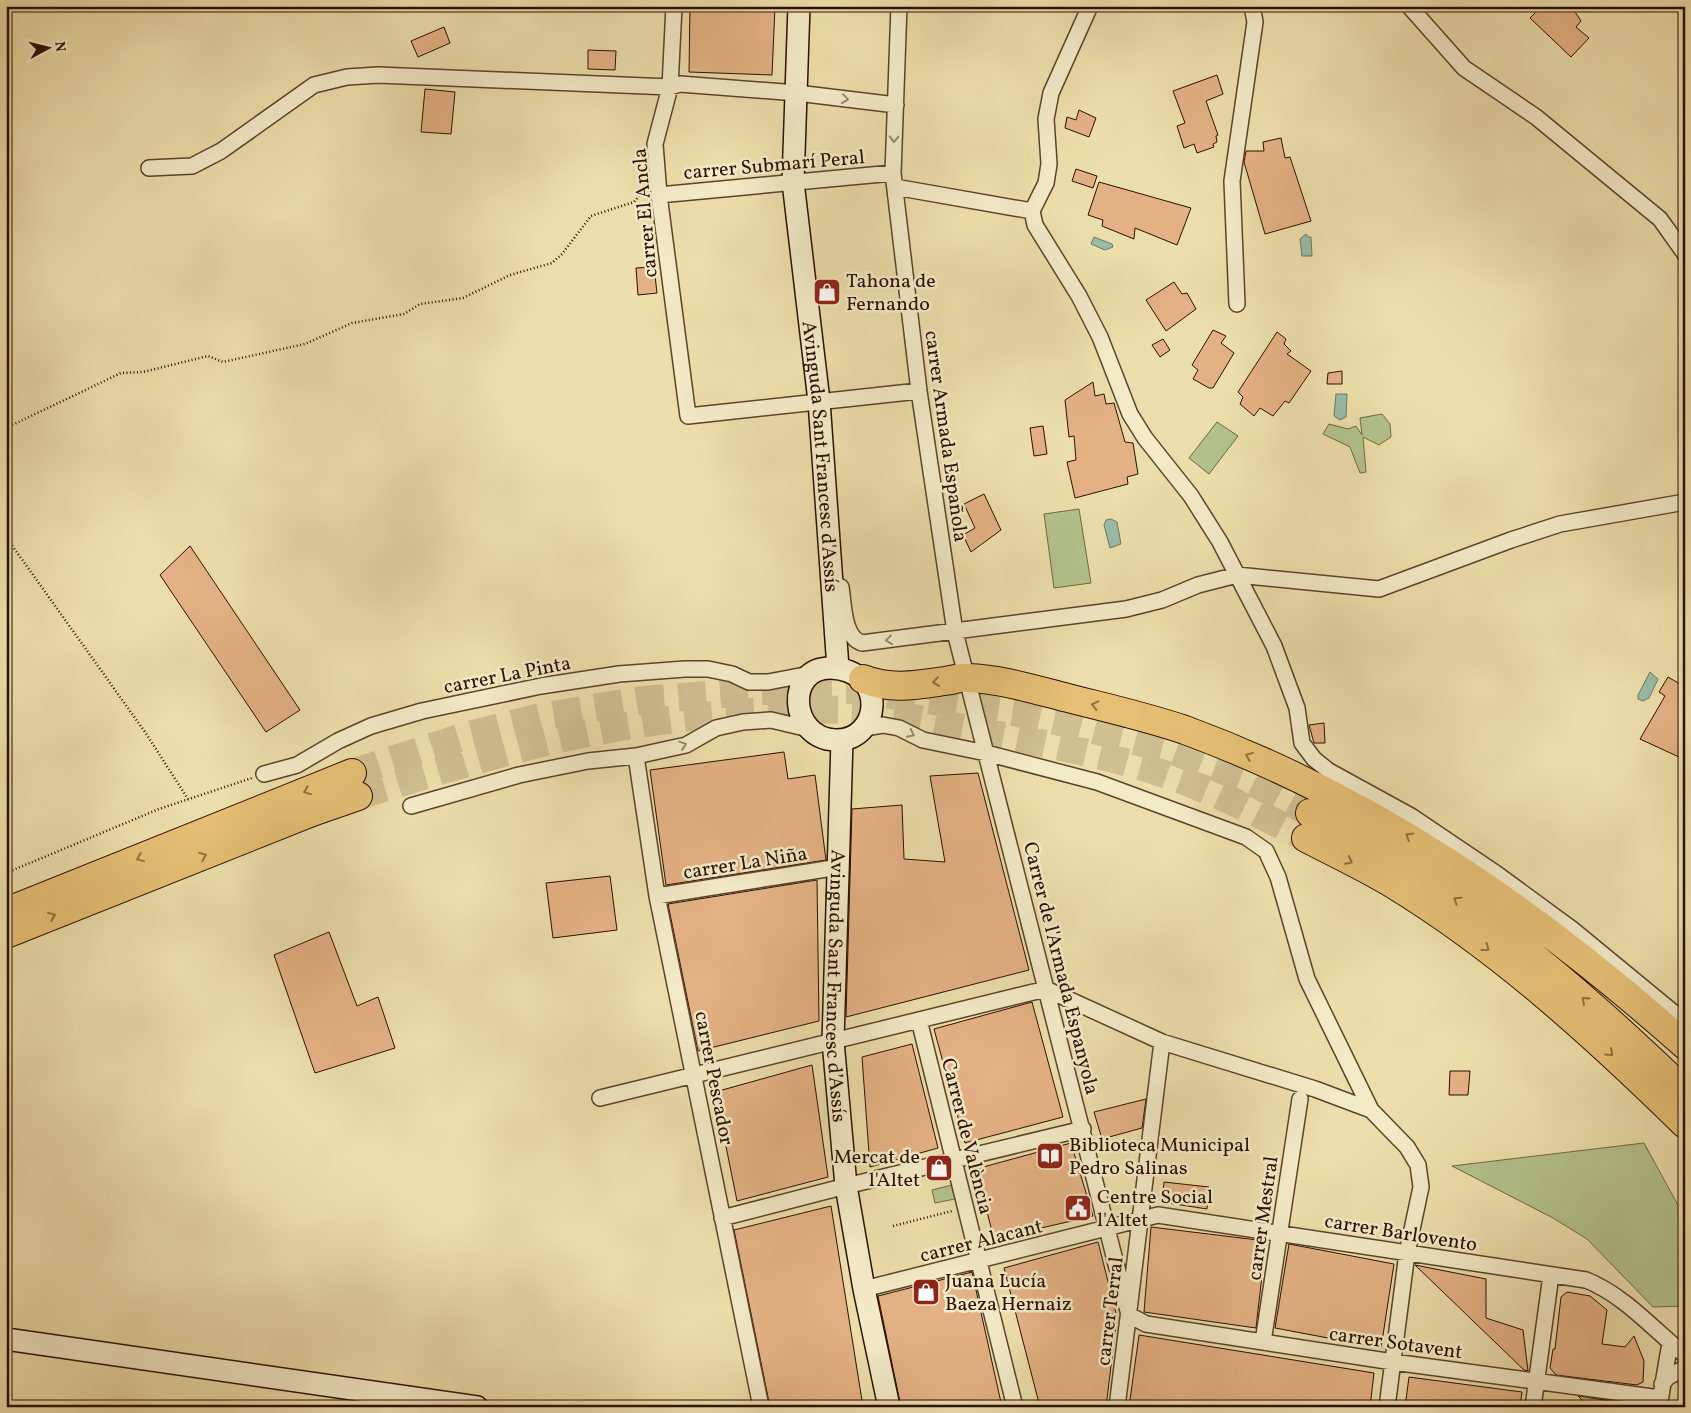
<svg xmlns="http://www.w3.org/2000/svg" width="1691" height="1413" font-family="Vollkorn,serif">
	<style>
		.green { fill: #b3c28c; stroke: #6f6846 }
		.water { fill: #99bca6; stroke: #6d7764 }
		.building { fill: #e4b184; stroke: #2b0f01 }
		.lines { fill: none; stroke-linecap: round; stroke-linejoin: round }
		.highway-tunnel { stroke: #cfbf91; stroke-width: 28; stroke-dasharray: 28 14; stroke-linecap: butt }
		.street-casing { stroke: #5b432b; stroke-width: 18 }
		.secondary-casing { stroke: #2b0f01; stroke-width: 24 }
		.highway-casing { stroke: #2b0f01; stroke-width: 30 }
		.path { stroke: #2b0f01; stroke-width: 2.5; stroke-dasharray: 1 2.5; stroke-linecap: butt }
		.street { stroke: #f3eac8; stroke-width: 15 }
		.secondary { stroke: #f3eac8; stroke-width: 21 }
		.highway { stroke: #e6bf75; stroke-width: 28 }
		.oneway { stroke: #99876e }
		.oneway2 { stroke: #927041 }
		.labels { text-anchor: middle; stroke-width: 5; stroke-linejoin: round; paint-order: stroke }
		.street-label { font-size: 20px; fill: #2b0f01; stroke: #f3eac8 }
		.poi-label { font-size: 20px; fill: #2b0f01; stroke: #f3eac8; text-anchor: start }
	</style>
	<rect width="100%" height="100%" fill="#ecdeaa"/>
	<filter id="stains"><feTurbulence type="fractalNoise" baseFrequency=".004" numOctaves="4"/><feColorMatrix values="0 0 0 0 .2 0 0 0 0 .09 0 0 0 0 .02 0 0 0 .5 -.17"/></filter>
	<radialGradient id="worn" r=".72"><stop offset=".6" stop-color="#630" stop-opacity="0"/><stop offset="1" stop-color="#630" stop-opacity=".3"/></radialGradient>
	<!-- green -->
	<path class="green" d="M 1382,414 L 1390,424 L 1391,437 L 1379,445 L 1363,437 L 1366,472 L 1360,473 L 1350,447 L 1323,434 L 1329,424 L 1348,429 L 1356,426 L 1362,435 L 1360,418 Z
		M 1217,422 L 1238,436 L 1209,474 L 1189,458 Z
		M 1079,509 L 1091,583 L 1054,588 L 1044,514 Z
		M 1644,1143 L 1685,1218 L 1685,1306 L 1653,1307 L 1587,1239 L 1553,1218 L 1452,1166 Z
		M 952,1185 L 955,1199 L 935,1203 L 932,1190 Z"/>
	<!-- water -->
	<path class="water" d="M 1306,234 L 1308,237 L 1311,237 L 1312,256 L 1302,256 L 1300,239 Z
		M 1094,237 L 1112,244 L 1113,247 L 1105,250 L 1091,244 Z
		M 1336,394 L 1347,394 L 1346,417 L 1340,420 L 1334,416 Z
		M 1111,519 L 1117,522 L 1121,544 L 1110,548 L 1104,525 L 1106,520 Z
		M 1650,672 L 1658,679 L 1649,698 L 1643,701 L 1638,699 L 1638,695 Z"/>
	<!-- building -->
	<path class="building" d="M 690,6 L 775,6 L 772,75 L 689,72 Z
		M 1542,6 L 1559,6 L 1566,11 L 1571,6 L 1581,21 L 1576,27 L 1589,38 L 1571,57 L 1530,18 Z
		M 444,27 L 450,43 L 418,57 L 411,41 Z
		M 588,50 L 616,51 L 615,70 L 588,69 Z
		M 1217,75 L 1223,94 L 1206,101 L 1218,135 L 1216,136 L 1217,142 L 1213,144 L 1214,147 L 1197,153 L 1194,144 L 1184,148 L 1177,126 L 1185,123 L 1173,91 Z
		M 425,89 L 455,92 L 451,134 L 421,132 Z
		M 1079,110 L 1096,118 L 1089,137 L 1065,128 L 1067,117 L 1076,120 Z
		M 1281,138 L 1285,158 L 1290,157 L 1311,221 L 1265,234 L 1244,162 L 1246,151 L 1264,151 L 1263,142 Z
		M 1076,169 L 1097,176 L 1093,188 L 1072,181 Z
		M 1099,182 L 1191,208 L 1177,245 L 1135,228 L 1134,239 L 1102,226 L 1103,220 L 1088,215 Z
		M 654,267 L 657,293 L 638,295 L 636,268 Z
		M 1174,282 L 1182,294 L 1187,293 L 1196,309 L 1166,331 L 1146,300 Z
		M 1213,330 L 1226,336 L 1221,343 L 1234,353 L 1213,388 L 1209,388 L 1193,379 L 1198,370 L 1192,365 Z
		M 1277,332 L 1286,339 L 1284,344 L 1291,351 L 1287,354 L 1311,371 L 1289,403 L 1285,401 L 1273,416 L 1260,408 L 1254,416 L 1240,404 L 1243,397 L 1238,392 Z
		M 1163,339 L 1170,350 L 1160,357 L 1152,345 Z
		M 1342,371 L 1342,384 L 1327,384 L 1328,373 Z
		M 1093,382 L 1095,396 L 1104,394 L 1106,404 L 1114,403 L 1125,442 L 1133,443 L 1138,474 L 1127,477 L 1128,484 L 1075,498 L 1067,462 L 1076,460 L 1074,436 L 1069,437 L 1065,400 Z
		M 1043,426 L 1047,454 L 1034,456 L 1030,428 Z
		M 984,494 L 1001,530 L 971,552 L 963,535 L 975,528 L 964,504 Z
		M 190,546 L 300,710 L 266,732 L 160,575 Z
		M 1668,677 L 1685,687 L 1685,745 L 1679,757 L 1640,739 L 1665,696 L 1659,692 Z
		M 1324,723 L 1325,743 L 1314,743 L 1309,725 Z
		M 784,752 L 788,779 L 815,775 L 826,860 L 666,885 L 650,770 Z
		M 978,773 L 1029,970 L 846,1017 L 852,809 L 902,805 L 904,859 L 945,862 L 930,776 Z
		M 610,876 L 617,930 L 553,938 L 546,883 Z
		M 817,880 L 819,1021 L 698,1051 L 668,904 Z
		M 329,932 L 357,1006 L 378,997 L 395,1048 L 315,1073 L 274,955 Z
		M 1032,1002 L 1063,1117 L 965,1143 L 934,1029 Z
		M 912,1044 L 938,1148 L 870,1167 L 862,1057 Z
		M 812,1065 L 828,1177 L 737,1201 L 715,1092 Z
		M 1450,1071 L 1470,1071 L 1468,1095 L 1449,1095 Z
		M 1146,1099 L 1142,1128 L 1102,1139 L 1094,1112 Z
		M 1071,1143 L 1093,1216 L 994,1239 L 976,1169 Z
		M 1164,1182 L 1209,1187 L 1207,1209 L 1162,1202 Z
		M 831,1206 L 863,1407 L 770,1407 L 734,1230 Z
		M 1151,1227 L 1266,1241 L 1256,1328 L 1144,1312 Z
		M 1098,1242 L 1117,1317 L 1106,1407 L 1040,1407 L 1004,1268 Z
		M 1289,1244 L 1394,1264 L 1381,1348 L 1275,1328 Z
		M 1415,1265 L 1486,1279 L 1486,1318 L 1523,1330 L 1528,1371 L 1524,1370 Z
		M 972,1272 L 1002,1407 L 901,1407 L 878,1296 Z
		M 1567,1292 L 1590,1296 L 1607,1310 L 1602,1344 L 1625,1347 L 1634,1336 L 1644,1361 L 1643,1382 L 1637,1385 L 1556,1375 L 1550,1368 L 1553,1349 L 1555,1349 L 1561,1297 Z
		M 1139,1335 L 1374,1373 L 1370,1407 L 1129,1407 Z
		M 1409,1377 L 1522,1392 L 1520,1407 L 1405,1407 Z
		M 1578,1396 L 1611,1401 L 1601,1407 L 1589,1407 Z"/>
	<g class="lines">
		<!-- highway-tunnel -->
		<path class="highway-tunnel" d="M 352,773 L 469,735 L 540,717 L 643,700 L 761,691 L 855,690 L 1013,712 L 1075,725 L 1173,751 L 1248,780 L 1310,813
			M 358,796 C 419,777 480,758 542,743 C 636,720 753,707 849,710 C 893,712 937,723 980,731 C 1043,744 1107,754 1167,775 C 1215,791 1261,815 1306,838"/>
		<!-- street casing -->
		<g class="street-casing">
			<path id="street" d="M 674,6 L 670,87 L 655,144 L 659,195 L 688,416 L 919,391
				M 899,6 L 893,173 L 919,391 L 955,632 L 1129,1315 L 1146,1324 L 1393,1362 L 1660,1398
				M 1090,6 L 1051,93 L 1046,119 L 1049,164 L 1046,183 L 1032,211 L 1035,225 L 1079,296 L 1100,337 L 1130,414 L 1145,438 L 1191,496 L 1220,542 L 1274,646 L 1297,708 L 1302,743 L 1314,759 L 1329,771 L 1411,816 L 1497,874 L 1572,929 L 1685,1022
				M 1409,6 L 1464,68 L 1536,117 L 1660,219 L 1685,254
				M 149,168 L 192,166 L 221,151 L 314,85 L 347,77 L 378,75 L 670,87 L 680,84 L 797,93 L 896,105
				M 895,187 L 1032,211
				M 659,195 L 893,173
				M 1237,304 L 1232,181 L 1255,22 L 1252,6
				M 841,587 C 844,605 843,637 862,643 L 1126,609 L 1162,600 L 1198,585 L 1237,575 L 1379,589 L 1511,540 L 1560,524 L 1685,502
				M 864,728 L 883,725 L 899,728 L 923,740 L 986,753 L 1097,782 L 1246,837 L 1266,851 L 1278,877 L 1307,979 L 1371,1110 L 1407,1147 L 1418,1165 L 1421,1187 L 1407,1253 L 1387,1407
				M 636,756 L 657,896 L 761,1407
				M 264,774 L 297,765 L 338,741 L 371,726 L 422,711 L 541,686 L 619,674 L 685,669 L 708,669 L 732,674 L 749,682 L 768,682 L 810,674
				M 411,806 L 519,775 L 588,761 L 636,756 L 686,745 L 716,728 L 743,722 L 771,720 L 809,729
				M 657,896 L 839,867
				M 919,1020 L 1015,1407
				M 600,1098 L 1046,989 L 1162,1042 L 1315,1089 L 1371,1110
				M 722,1218 L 846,1186 L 1083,1129
				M 864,1289 L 1158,1215 L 1586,1280 C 1624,1295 1654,1330 1685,1355
				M 1263,1342 L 1300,1099
				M 1662,1384 L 1668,1377 L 1685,1368
				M 1117,1407 L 1162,1042
				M 1533,1407 L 1551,1275
				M 1659,1407 L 1670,1343"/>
		</g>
		<!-- secondary casing -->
		<g class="secondary-casing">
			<g id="secondary">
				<path id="s1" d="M 799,6 L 793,182 L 819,401 L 838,668"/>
				<path d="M 831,668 C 890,671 880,742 835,740 C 789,738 785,667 831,668 Z"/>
				<path id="s2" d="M 842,740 L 833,1041 L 846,1186 L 864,1289 L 889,1407"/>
				<path d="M 6,1339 L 477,1407"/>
			</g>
		</g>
		<!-- highway casing -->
		<g class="highway-casing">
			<path id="highway" d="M 863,679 C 891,690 917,685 945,681 C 953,680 961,677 968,678 C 1002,679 1036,690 1068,698 C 1107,708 1147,717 1185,730 C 1375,800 1534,911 1685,1045
				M 1310,813 C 1346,832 1382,850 1416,872 C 1514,934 1602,1012 1685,1092
				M 1306,838 C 1335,853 1365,867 1393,884 C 1501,950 1595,1036 1685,1124
				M 6,912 L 352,773
				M 6,934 L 312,812 L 358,796"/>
		</g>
		<!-- path -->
		<path class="path" d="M 6,428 L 121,373 L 143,372 L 208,356 L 223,362 L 305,344 L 352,323 L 404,314 L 420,304 L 463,298 L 510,275 L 552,263 L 562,254 L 591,216 L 634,202 L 644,190
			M 6,537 L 145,732 L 188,799
			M 6,873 L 159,809 L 252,778
			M 893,1226 L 952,1211"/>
		<!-- street -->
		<use href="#street" class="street"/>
		<!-- secondary -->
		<use href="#secondary" class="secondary"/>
		<!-- highway -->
		<use href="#highway" class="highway"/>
	</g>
	<!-- one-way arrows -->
	<defs><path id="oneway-chevron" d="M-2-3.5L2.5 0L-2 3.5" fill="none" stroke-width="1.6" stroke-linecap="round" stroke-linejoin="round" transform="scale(1.25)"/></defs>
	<g class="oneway">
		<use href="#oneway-chevron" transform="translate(845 99) rotate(7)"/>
		<use href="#oneway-chevron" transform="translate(894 139) rotate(92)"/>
		<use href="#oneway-chevron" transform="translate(889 640) rotate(173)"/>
		<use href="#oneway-chevron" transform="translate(911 734) rotate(26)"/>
		<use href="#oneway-chevron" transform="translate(683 745) rotate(-18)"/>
	</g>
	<g class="oneway2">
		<use href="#oneway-chevron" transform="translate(936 682) rotate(172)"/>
		<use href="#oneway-chevron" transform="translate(1095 705) rotate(-166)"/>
		<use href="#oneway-chevron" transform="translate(1249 756) rotate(-158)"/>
		<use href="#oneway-chevron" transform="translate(307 791) rotate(158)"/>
		<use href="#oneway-chevron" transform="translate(1409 836) rotate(-149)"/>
		<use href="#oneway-chevron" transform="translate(203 856) rotate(-22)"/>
		<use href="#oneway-chevron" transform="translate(140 858) rotate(158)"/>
		<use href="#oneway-chevron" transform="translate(1349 861) rotate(28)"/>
		<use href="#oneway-chevron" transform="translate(1457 900) rotate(-145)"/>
		<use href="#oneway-chevron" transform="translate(52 916) rotate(-21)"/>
		<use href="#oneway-chevron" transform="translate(1486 948) rotate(36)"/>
		<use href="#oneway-chevron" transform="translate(1585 1000) rotate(-138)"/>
		<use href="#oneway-chevron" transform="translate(1610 1053) rotate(42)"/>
	</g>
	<!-- icons -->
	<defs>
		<g id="shop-square" transform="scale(1.4375)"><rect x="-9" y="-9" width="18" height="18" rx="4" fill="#8f2418" stroke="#f3eac8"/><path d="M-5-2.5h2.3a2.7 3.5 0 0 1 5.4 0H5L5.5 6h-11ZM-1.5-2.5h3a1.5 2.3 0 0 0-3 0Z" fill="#fff"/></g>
		<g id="library-square" transform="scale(1.4375)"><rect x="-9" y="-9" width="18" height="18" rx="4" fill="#8f2418" stroke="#f3eac8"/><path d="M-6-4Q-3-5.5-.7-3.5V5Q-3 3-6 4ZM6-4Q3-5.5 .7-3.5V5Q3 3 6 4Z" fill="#fff"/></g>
		<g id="civic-square" transform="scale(1.4375)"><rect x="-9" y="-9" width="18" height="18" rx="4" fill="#8f2418" stroke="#f3eac8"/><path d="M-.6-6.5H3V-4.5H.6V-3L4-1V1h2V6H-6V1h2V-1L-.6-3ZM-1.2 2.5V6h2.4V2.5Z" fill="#fff"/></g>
	</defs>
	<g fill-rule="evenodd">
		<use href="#shop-square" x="827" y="292"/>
		<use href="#library-square" x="1050" y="1156"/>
		<use href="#shop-square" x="939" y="1168"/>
		<use href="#civic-square" x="1078" y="1208"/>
		<use href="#shop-square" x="926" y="1292"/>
	</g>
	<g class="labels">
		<!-- street labels -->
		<g class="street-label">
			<text transform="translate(774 164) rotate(-5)" y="7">carrer Submarí Peral</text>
			<text transform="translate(644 213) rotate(-95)" y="7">carrer El Ancla</text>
			<text transform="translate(947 436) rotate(82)" y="7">carrer Armada Española</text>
			<text dy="7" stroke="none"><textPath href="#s1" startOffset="452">Avinguda Sant Francesc d'Assís</textPath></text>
			<text transform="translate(507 674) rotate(-11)" y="7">carrer La Pinta</text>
			<text transform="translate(745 862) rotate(-9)" y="7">carrer La Niña</text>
			<text transform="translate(1062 968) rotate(76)" y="7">Carrer de l'Armada Espanyola</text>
			<text dy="7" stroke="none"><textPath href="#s2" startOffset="246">Avinguda Sant Francesc d’Assís</textPath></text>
			<text transform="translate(715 1078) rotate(79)" y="7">carrer Pescador</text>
			<text transform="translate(968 1136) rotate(76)" y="7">Carrer de València</text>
			<text transform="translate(1262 1218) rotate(-82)" y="7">carrer Mestral</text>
			<text transform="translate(1401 1232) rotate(9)" y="7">carrer Barlovento</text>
			<text transform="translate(981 1240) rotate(-14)" y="7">carrer Alacant</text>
			<text transform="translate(1109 1311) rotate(-83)" y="7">carrer Terral</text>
			<text transform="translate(1396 1342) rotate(8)" y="7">carrer Sotavent</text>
		</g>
		<!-- poi labels -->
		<g class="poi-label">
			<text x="846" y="287">Tahona de<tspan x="846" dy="23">Fernando</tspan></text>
			<text x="1069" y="1151">Biblioteca Municipal<tspan x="1069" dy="23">Pedro Salinas</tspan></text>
			<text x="920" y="1163" text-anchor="end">Mercat de<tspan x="920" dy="23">l'Altet</tspan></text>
			<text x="1097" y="1203">Centre Social<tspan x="1097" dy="23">l'Altet</tspan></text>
			<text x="945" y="1287">Juana Lucía<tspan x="945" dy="23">Baeza Hernaiz</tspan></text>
		</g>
	</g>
	<!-- margin -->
	<rect width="1691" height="1413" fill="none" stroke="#ecdeaa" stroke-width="25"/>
	<rect x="8" y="8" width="1676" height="1398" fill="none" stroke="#2b0f01" stroke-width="2.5"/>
	<rect x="12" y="12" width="1666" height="1388" fill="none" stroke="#2b0f01"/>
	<!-- north arrow -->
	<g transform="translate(48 48) rotate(83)" stroke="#f3eac8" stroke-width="4" paint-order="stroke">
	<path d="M0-4L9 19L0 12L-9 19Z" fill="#2b0f01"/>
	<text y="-8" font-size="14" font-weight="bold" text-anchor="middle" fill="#2b0f01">N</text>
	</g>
	<rect width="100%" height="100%" filter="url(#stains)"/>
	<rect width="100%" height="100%" fill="url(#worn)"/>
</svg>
